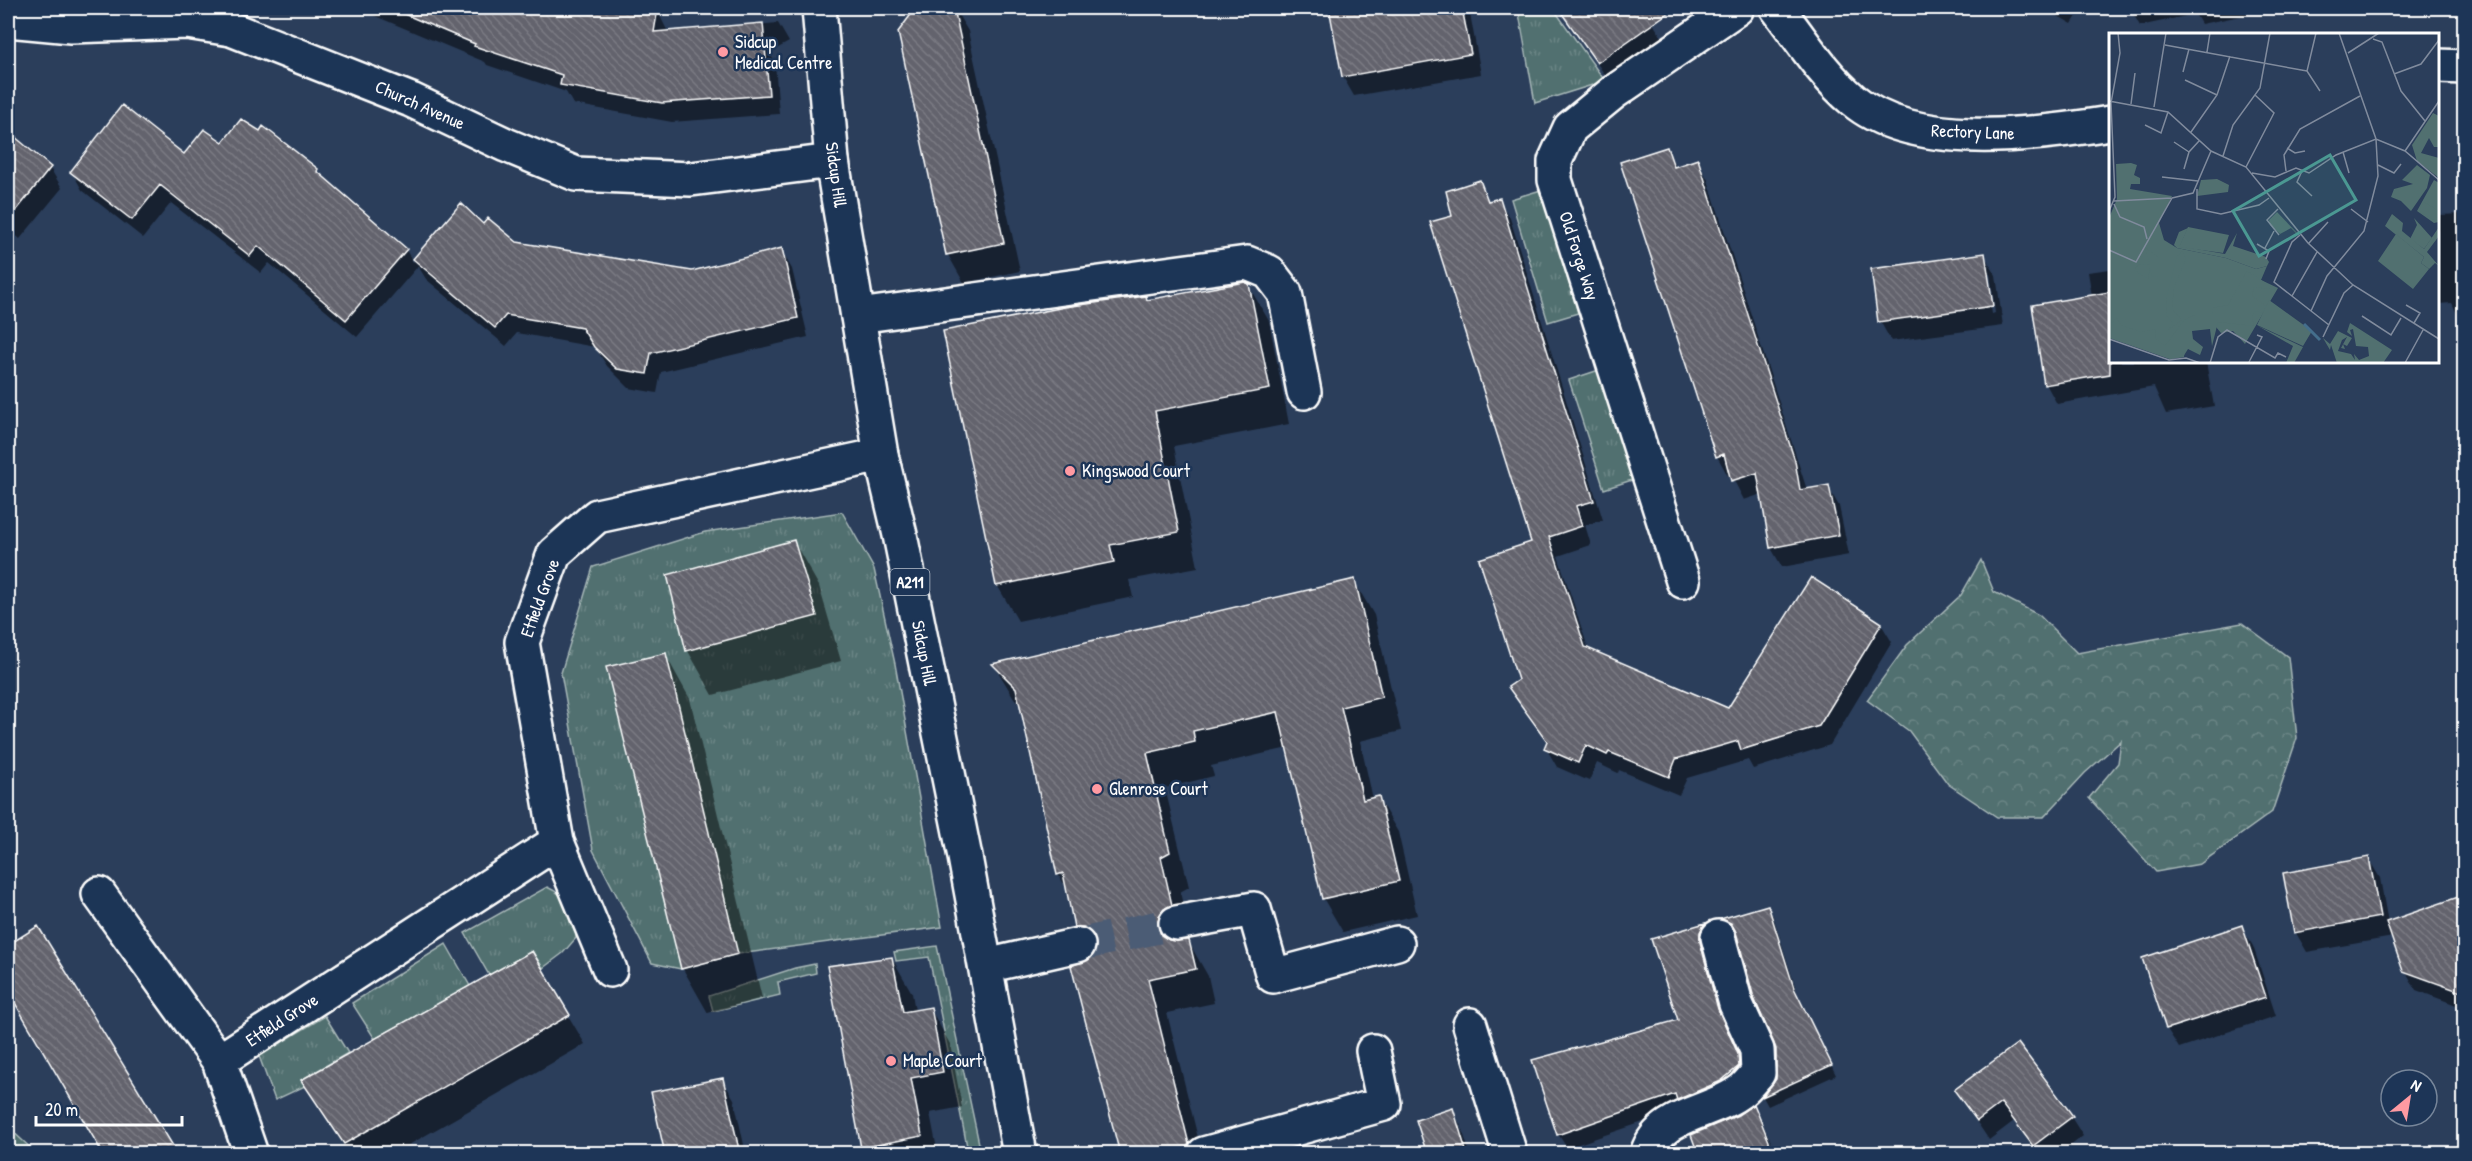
<svg xmlns="http://www.w3.org/2000/svg" width="2472" height="1161" font-family="'Patrick Hand',sans-serif">
	<style>
		.grass { fill: url(#grass-tufts); stroke: #a8b8b8; stroke-width: 1.5 }
		.forest { fill: url(#forest-crowns); stroke: #a8b8b8; stroke-width: 1.5 }
		.shadow { fill: #0007; fill-rule: evenodd }
		.building { fill: url(#building-back-hatch); stroke: #fff; stroke-width: 1.5 }
		.lines { fill: none; stroke-linecap: round; stroke-linejoin: round }
		.minor-tunnel { stroke: #4b5b74; stroke-width: 33; stroke-dasharray: 33 16; stroke-linecap: butt }
		.minor-casing { stroke: #fff; stroke-width: 38 }
		.major-casing { stroke: #fff; stroke-width: 38 }
		.minor { stroke: #1d3557; stroke-width: 33 }
		.major { stroke: #1d3557; stroke-width: 33 }
		.poi-dot { fill: #ff9aa2; stroke: #1d3557; stroke-width: 2 }
		.labels { text-anchor: middle; stroke-width: 5; stroke-linejoin: round; paint-order: stroke }
		.shield { fill: #1d3557; stroke: #bbc2cd; stroke-width: 1.5 }
		.shield-label { font-size: 16px; font-weight: bold; fill: #fff }
		.poi-label { font-size: 18px; fill: #fff; stroke: #1d3557; text-anchor: start }
		.street-label { font-size: 18px; fill: #fff; stroke: #1d3557 }
		.inset-river { fill: none; stroke: #446e8c; stroke-width: 3 }
		.inset-road { fill: none; stroke: #808b9d; stroke-width: 1.5 }
		.view { fill: #4b9892; fill-opacity: 0.15; stroke: #4b9892; stroke-width: 3 }
		.inset-edge { fill: none; stroke: #fff; stroke-width: 3 }
	</style>
	<defs>
		<pattern id="grass-tufts" width="24" height="20" patternUnits="userSpaceOnUse" patternTransform="scale(1.5)"><rect width="24" height="20" fill="#517070"/><path d="M3 7l-1-3M5 7V3M7 7l1-3M15 17l-1-3M17 17v-4M19 17l1-3" fill="none" stroke="#6b8585"/></pattern>
		<pattern id="forest-crowns" width="20" height="18" patternUnits="userSpaceOnUse" patternTransform="scale(1.5)"><rect width="20" height="18" fill="#517070"/><path d="M2 6a3 3 0 1 1 6 0M12 15a3 3 0 1 1 6 0" fill="none" stroke="#6b8585"/></pattern>
		<pattern id="building-back-hatch" width="6" height="6" patternUnits="userSpaceOnUse" patternTransform="scale(1.5)"><rect width="6" height="6" fill="#63636d"/><path d="M-1 5l2 2M0 0l6 6M5-1l2 2" fill="none" stroke="#7a7a83"/></pattern>
	</defs>
	<rect width="100%" height="100%" fill="#2b3e5b"/>
	<filter id="ink" filterUnits="userSpaceOnUse"><feTurbulence type="fractalNoise" baseFrequency=".0167" numOctaves="2"/><feDisplacementMap in="SourceGraphic" scale="12" xChannelSelector="R" yChannelSelector="G"/><feConvolveMatrix kernelMatrix="1 2 1 2 8 2 1 2 1" color-interpolation-filters="sRGB"/></filter>
	<g filter="url(#ink)">
		<!-- grass -->
		<path class="grass" d="M 1518,8 L 1553,8 L 1605,81 L 1535,103 Z
			M 1541,190 L 1578,313 L 1548,322 L 1511,199 Z
			M 1599,370 L 1635,479 L 1604,489 L 1569,380 Z
			M 842,512 L 874,569 L 895,664 L 942,927 L 738,954 L 681,969 L 652,963 L 593,850 L 561,673 L 593,567 L 705,532 Z
			M 547,887 C 570,897 576,913 576,938 L 563,953 L 543,968 L 532,951 L 489,975 L 465,933 Z
			M 446,944 L 470,986 L 375,1039 L 352,1003 Z
			M 937,946 L 981,1153 L 962,1153 L 968,1151 L 929,957 L 896,961 L 894,952 Z
			M 815,964 L 816,973 L 778,982 L 780,995 L 713,1011 L 709,996 L 795,968 Z
			M 325,1016 L 348,1053 L 301,1080 L 305,1086 L 275,1100 L 259,1056 Z"/>
		<!-- forest -->
		<path class="forest" d="M 1981,560 L 1994,592 L 2039,615 L 2077,653 L 2242,623 L 2288,657 L 2297,738 L 2272,812 L 2200,864 L 2156,872 L 2089,798 L 2118,763 L 2121,741 L 2085,773 L 2044,817 L 1997,817 L 1948,784 L 1909,731 L 1867,700 L 1907,645 L 1961,595 Z
			M 8,1127 L 36,1153 L 8,1153 Z"/>
		<!-- shadow -->
		<path class="shadow" d="M 356,8 L 645,8 L 657,10 L 668,32 L 778,23 L 789,42 L 769,53 L 775,62 L 779,114 L 672,122 L 573,104 L 566,92 L 487,65 L 485,62 Z
			M 931,8 L 954,8 L 968,31 L 1020,271 L 964,283 L 948,255 L 900,32 L 915,11 Z
			M 1330,8 L 1469,8 L 1481,74 L 1354,96 L 1343,77 Z
			M 1574,8 L 1643,8 L 1665,42 L 1609,81 L 1564,14 Z
			M 2044,8 L 2082,8 L 2072,24 Z
			M 2130,8 L 2275,8 L 2275,9 L 2201,24 L 2195,14 L 2140,26 Z
			M 223,144 L 317,170 L 320,176 L 406,250 L 413,262 L 461,205 L 483,226 L 516,244 L 692,272 L 781,250 L 792,269 L 808,337 L 661,372 L 657,393 L 629,388 L 607,366 L 595,347 L 517,333 L 506,346 L 426,279 L 418,266 L 357,337 L 269,263 L 261,273 L 171,203 L 143,238 L 82,190 L 72,172 L 185,156 Z
			M 22,145 L 50,168 L 62,188 L 20,239 L 8,228 L 8,147 L 15,153 Z
			M 1666,149 L 1677,168 L 1697,161 L 1708,180 L 1807,490 L 1828,487 L 1839,506 L 1849,555 L 1782,567 L 1771,548 L 1762,494 L 1744,500 L 1731,475 L 1728,476 L 1717,456 Z
			M 1499,200 L 1510,218 L 1603,520 L 1585,525 L 1591,545 L 1558,556 L 1589,651 L 1728,709 L 1881,624 L 1892,642 L 1830,745 L 1753,769 L 1748,760 L 1687,778 L 1679,795 L 1619,770 L 1618,773 L 1597,763 L 1589,781 L 1557,767 L 1546,748 L 1548,744 L 1510,687 L 1519,680 L 1533,543 Z
			M 2464,214 L 2464,326 L 2463,327 L 2452,303 L 2438,304 L 2438,215 Z
			M 1984,255 L 1996,275 L 2003,326 L 1891,341 L 1880,321 ZM 1986,274 L 1990,274 L 1995,313 L 1992,314 Z
			M 2110,269 L 2110,362 L 2206,362 L 2214,406 L 2166,414 L 2154,387 L 2057,404 L 2046,384 L 2092,296 L 2088,272 Z
			M 1248,285 L 1269,321 L 1289,424 L 1174,446 L 1198,567 L 1129,580 L 1133,597 L 1018,621 L 997,585 L 1145,297 L 1148,301 Z
			M 794,542 L 819,586 L 841,661 L 713,695 L 688,651 L 669,576 Z
			M 1354,581 L 1374,615 L 1401,731 L 1360,741 L 1373,799 L 1378,798 L 1398,832 L 1417,915 L 1343,932 L 1323,898 L 1288,748 L 1211,766 L 1214,776 L 1165,788 L 1189,887 L 1180,892 L 1191,939 L 1188,941 L 1208,976 L 1214,1003 L 1167,1013 L 1202,1154 L 1122,1154 L 1093,957 L 1075,926 L 1068,891 L 1058,874 L 1022,706 L 1014,698 L 994,665 Z
			M 2459,627 L 2464,627 L 2464,711 L 2461,706 Z
			M 665,654 L 690,699 L 762,998 L 708,1013 L 683,969 L 608,668 Z
			M 2368,858 L 2380,878 L 2388,923 L 2464,897 L 2464,1004 L 2459,1006 L 2416,990 L 2405,970 L 2393,937 L 2307,952 L 2296,933 L 2285,875 Z
			M 1767,906 L 1773,916 L 1799,999 L 1836,1075 L 1768,1106 L 1763,1097 L 1777,1080 L 1777,1048 L 1738,933 L 1728,928 L 1723,920 Z
			M 1705,925 L 1713,939 L 1707,958 L 1726,1025 L 1746,1071 L 1684,1108 L 1567,1148 L 1558,1134 L 1679,1021 L 1653,940 Z
			M 2241,927 L 2253,946 L 2276,1016 L 2179,1048 L 2167,1029 L 2144,958 Z
			M 38,928 L 104,1154 L 8,988 L 8,947 Z
			M 531,953 L 585,1044 L 393,1154 L 349,1154 L 303,1080 Z
			M 892,958 L 912,993 L 915,1011 L 930,1008 L 950,1044 L 962,1107 L 930,1113 L 938,1154 L 866,1154 L 863,1148 L 829,967 Z
			M 722,1079 L 734,1099 L 746,1154 L 666,1154 Z
			M 1956,1091 L 2071,1117 L 2083,1136 L 2060,1154 L 2037,1154 L 2014,1121 L 1989,1140 Z
			M 1754,1106 L 1777,1154 L 1701,1154 L 1739,1116 Z
			M 1452,1110 L 1461,1126 L 1470,1154 L 1429,1154 Z"/>
		<!-- building -->
		<path class="building" d="M 390,8 L 658,8 L 654,32 L 763,23 L 769,95 L 662,103 L 560,85 L 562,75 L 474,46 L 475,44 Z
			M 924,8 L 954,8 L 1004,243 L 946,255 L 898,32 L 915,9 Z
			M 1329,8 L 1462,8 L 1471,54 L 1342,77 Z
			M 1558,8 L 1675,8 L 1597,63 Z
			M 122,105 L 184,154 L 204,129 L 223,142 L 241,119 L 260,131 L 263,126 L 318,169 L 317,171 L 407,249 L 346,320 L 258,246 L 250,256 L 160,185 L 132,220 L 70,172 Z
			M 8,131 L 51,167 L 8,221 Z
			M 1667,147 L 1674,167 L 1698,159 L 1795,461 L 1800,490 L 1829,485 L 1839,535 L 1770,548 L 1757,473 L 1731,481 L 1724,454 L 1716,457 L 1620,162 Z
			M 1480,180 L 1488,201 L 1500,198 L 1594,501 L 1576,506 L 1582,526 L 1549,537 L 1585,647 L 1728,708 L 1811,577 L 1882,623 L 1819,726 L 1741,750 L 1738,741 L 1676,759 L 1669,777 L 1609,752 L 1607,755 L 1586,745 L 1578,763 L 1544,748 L 1547,741 L 1508,687 L 1518,680 L 1479,559 L 1531,542 L 1430,222 L 1452,216 L 1446,191 Z
			M 461,203 L 483,224 L 488,218 L 517,242 L 692,271 L 782,248 L 798,318 L 651,353 L 647,374 L 617,369 L 594,347 L 582,328 L 506,315 L 495,328 L 413,259 Z
			M 1985,253 L 1993,306 L 1878,322 L 1871,269 Z
			M 1245,282 L 1249,284 L 1270,389 L 1155,411 L 1179,532 L 1110,545 L 1114,562 L 996,586 L 943,331 L 1065,307 L 1146,296 L 1147,300 Z
			M 2110,292 L 2110,374 L 2044,385 L 2032,305 Z
			M 794,540 L 817,616 L 686,651 L 667,575 Z
			M 1355,579 L 1382,697 L 1341,707 L 1363,800 L 1379,796 L 1399,881 L 1322,899 L 1278,712 L 1193,731 L 1195,742 L 1147,753 L 1170,852 L 1161,857 L 1172,905 L 1164,909 L 1159,916 L 1158,927 L 1161,935 L 1169,940 L 1189,940 L 1196,969 L 1148,979 L 1189,1144 L 1186,1154 L 1120,1154 L 1071,966 L 1091,958 L 1096,950 L 1096,940 L 1092,933 L 1084,927 L 1074,927 L 1063,873 L 1057,875 L 1016,688 L 992,664 Z
			M 666,653 L 738,954 L 681,969 L 606,667 Z
			M 2369,857 L 2380,917 L 2294,933 L 2283,873 Z
			M 2464,895 L 2464,993 L 2403,971 L 2386,922 Z
			M 1768,905 L 1794,988 L 1832,1065 L 1762,1097 L 1776,1079 L 1776,1049 L 1754,998 L 1736,932 L 1731,923 L 1720,919 Z
			M 1705,923 L 1700,932 L 1700,942 L 1718,1009 L 1738,1054 L 1739,1066 L 1721,1081 L 1677,1100 L 1675,1094 L 1557,1135 L 1532,1060 L 1678,1020 L 1651,939 Z
			M 2242,925 L 2266,997 L 2166,1029 L 2142,958 Z
			M 38,926 L 178,1154 L 103,1154 L 8,991 L 8,945 Z
			M 532,951 L 570,1015 L 344,1144 L 301,1080 Z
			M 892,957 L 903,1012 L 931,1007 L 943,1072 L 911,1078 L 922,1136 L 861,1148 L 827,966 Z
			M 2018,1043 L 2073,1116 L 2033,1146 L 2001,1103 L 1977,1121 L 1954,1090 Z
			M 723,1078 L 740,1154 L 665,1154 L 651,1092 Z
			M 1754,1104 L 1774,1154 L 1698,1154 L 1691,1135 L 1738,1115 Z
			M 1453,1108 L 1467,1154 L 1427,1154 L 1416,1120 Z"/>
		<g class="lines">
			<!-- minor-tunnel -->
			<path class="minor-tunnel" d="M 1078,945 L 1176,923"/>
			<!-- minor casing -->
			<g class="minor-casing">
				<path id="minor" d="M 1777,8 C 1801,39 1823,75 1853,100 C 1913,151 2037,135 2110,123
					M 8,20 L 71,26 L 187,22 L 231,29 L 411,100 L 506,145 L 576,174 L 691,179 L 832,161
					M 2438,66 L 2464,67
					M 858,316 L 1247,263 L 1269,272 L 1285,293 L 1304,392
					M 1683,581 L 1555,180 L 1555,161 L 1570,128 L 1614,92 L 1737,8
					M 99,894 L 219,1061 L 251,1154
					M 1176,923 L 1254,909 L 1273,976 L 1397,943
					M 986,966 L 1078,945
					M 610,970 L 557,842 L 522,642 L 554,554 L 597,516 L 881,455
					M 1470,1025 L 1510,1154
					M 219,1061 L 557,842
					M 1204,1154 L 1384,1104 L 1373,1051
					M 1647,1154 C 1660,1112 1712,1114 1742,1090 C 1748,1085 1753,1078 1758,1073 L 1757,1050 L 1736,1004 L 1718,937"/>
			</g>
			<!-- major casing -->
			<g class="major-casing">
				<path id="major" d="M 819,8 L 832,161 L 881,455 L 900,535 L 965,857 L 1020,1154"/>
			</g>
			<!-- minor -->
			<use href="#minor" class="minor"/>
			<!-- major -->
			<use href="#major" class="major"/>
		</g>
	</g>
	<!-- markers -->
	<g class="poi-dot">
		<circle cx="723" cy="52" r="6"/>
		<circle cx="1070" cy="471" r="6"/>
		<circle cx="1097" cy="789" r="6"/>
		<circle cx="891" cy="1061" r="6"/>
	</g>
	<g class="labels">
		<!-- shield labels -->
		<rect class="shield" x="890.5" y="569" width="39" height="26" rx="4.5"/>
		<g class="shield-label">
			<text x="910" y="588">A211</text>
		</g>
		<!-- poi labels -->
		<g class="poi-label">
			<text x="735" y="48">Sidcup<tspan x="735" dy="21">Medical Centre</tspan></text>
			<text x="1082" y="477">Kingswood Court</text>
			<text x="1109" y="795">Glenrose Court</text>
			<text x="903" y="1067">Maple Court</text>
		</g>
		<!-- street labels -->
		<g class="street-label">
			<text transform="translate(420 105) rotate(24)" y="6">Church Avenue</text>
			<text transform="translate(1973 132) rotate(2)" y="6">Rectory Lane</text>
			<text transform="translate(836 175) rotate(82)" y="6">Sidcup Hill</text>
			<text transform="translate(1579 256) rotate(72)" y="6">Old Forge Way</text>
			<text transform="translate(540 598) rotate(-70)" y="6">Etfield Grove</text>
			<text transform="translate(924 653) rotate(79)" y="6">Sidcup Hill</text>
			<text transform="translate(282 1020) rotate(-33)" y="6">Etfield Grove</text>
		</g>
	</g>
	<!-- overview -->
	<g transform="translate(2109 33)">
		<rect width="330" height="330" fill="#2b3e5b"/>
		<path d="M 22,130 L 28,132 L 25,142 L 31,145 L 31,151 L 22,151 L 21,156 L 63,163 L 50,190 L 55,207 L 68,215 L 117,225 L 147,236 L 158,233 L 152,247 L 169,255 L 136,311 L 124,298 L 112,300 L 107,294 L 78,292 L 75,324 L 61,326 L 0,305 L 0,185 L 8,166 L 7,131 ZM 325,147 L 330,150 L 330,189 L 325,190 L 308,178 ZM 168,179 L 189,201 L 185,205 L 188,201 L 182,195 L 171,201 L 161,192 L 160,187 ZM 305,185 L 323,205 L 315,216 L 301,206 L 308,192 ZM 241,290 L 283,317 L 274,330 L 228,330 L 222,312 L 221,317 L 214,305 L 221,311 L 229,298 L 243,305 L 238,313 L 234,311 L 236,316 L 232,315 L 238,304 L 233,307 L 229,318 L 242,321 L 246,327 L 245,321 L 250,327 L 260,323 L 259,314 L 247,313 L 244,296 L 241,297 L 243,303 L 238,299 Z" fill="#517070"/>
		<path d="M 324,80 L 330,83 L 330,114 L 325,114 L 320,105 L 312,120 L 330,125 L 330,145 L 308,128 L 303,112 ZM 308,132 L 321,142 L 318,155 L 302,178 L 292,168 L 282,164 L 285,156 L 304,151 L 293,147 ZM 283,181 L 294,190 L 293,198 L 315,216 L 330,194 L 330,203 L 318,219 L 330,233 L 326,230 L 320,236 L 312,230 L 315,224 L 276,193 ZM 79,195 L 71,213 L 116,221 L 128,200 L 124,213 L 157,224 L 160,229 L 158,233 L 147,236 L 117,225 L 68,215 L 65,212 L 70,199 ZM 36,214 L 50,225 L 50,244 L 43,243 L 41,235 L 39,246 L 25,237 L 30,231 L 41,232 ZM 74,218 L 77,226 L 65,254 L 63,276 L 73,287 L 59,297 L 64,290 L 57,282 L 58,263 L 68,223 ZM 138,238 L 168,257 L 145,254 L 143,263 L 157,273 L 154,280 L 146,278 L 143,284 L 145,293 L 109,289 L 103,313 L 101,296 L 83,298 L 84,306 L 94,314 L 91,322 L 79,316 L 74,324 L 61,326 L 0,304 L 0,288 L 4,290 L 7,284 L 12,292 L 32,299 L 47,296 L 46,305 L 56,313 L 75,287 L 86,282 L 104,282 L 103,275 L 119,272 ZM 149,293 L 194,314 L 185,330 L 177,330 L 184,313 Z" fill="#517070"/>
		<path d="M 108,146 L 120,152 L 119,159 L 88,163 L 92,147 Z" fill="#517070"/>
		<path d="M 287,201 L 315,224 L 312,230 L 320,236 L 304,256 L 269,228 ZM 160,267 L 203,298 L 194,313 L 148,292 Z" fill="#517070"/>
		<path d="M 315,169 L 330,178 L 327,188 L 309,178 ZM 79,194 L 120,202 L 114,220 L 70,214 Z" fill="#517070"/>
		<path class="inset-river" d="M 195,291 L 211,307"/>
		<path class="inset-road" d="M 207,0 L 198,38 L 211,58M 264,6 L 273,9 L 292,58 L 316,88M 56,12 L 198,38M 98,19 L 101,0M 239,20 L 270,0M 74,39 L 80,16M 285,41 L 312,31 L 330,7M 76,47 L 108,62M 0,68 L 59,79 L 102,118 L 137,134 L 199,210 L 244,252 L 330,306M 22,71 L 26,40M 45,74 L 57,0M 36,92 L 52,100 L 59,79M 82,99 L 108,62 L 121,23M 65,109 L 80,119M 178,115 L 186,120 L 196,118M 296,118 L 330,68M 234,119 L 240,140M 114,123 L 124,92 L 151,55 L 161,0M 269,132 L 285,140 L 292,131M 137,134 L 165,80 L 146,62M 75,136 L 80,119 L 90,108M 177,138 L 175,122 L 191,96 L 251,63M 193,138 L 188,149 L 203,163M 143,140 L 166,144 L 187,135 L 200,140 L 227,122 L 267,106 L 296,118 L 330,147M 53,144 L 89,148M 88,156 L 88,176 L 112,181 L 150,172 L 160,165M 5,168 L 63,165 L 84,160 L 102,118M 5,171 L 11,184 L 35,194 L 38,206M 169,176 L 158,187 L 170,202M 242,176 L 259,189M 0,178 L 6,164 L 2,70 L 11,20 L 9,0M 191,202 L 183,209 L 165,249 L 220,292M 200,210 L 219,189M 148,211 L 160,218 L 157,226M 156,215 L 165,198M 0,217 L 27,229 L 63,165M 183,263 L 208,219M 297,272 L 311,280 L 305,290M 202,278 L 218,243 L 255,198 L 269,143 L 267,106 L 230,0M 253,283 L 282,302 L 292,285M 214,304 L 235,260 L 244,252M 0,306 L 60,327 L 77,325 L 91,330M 140,329 L 153,304 L 148,302M 101,330 L 109,304 L 118,297 L 166,325 L 169,320 L 177,324M 296,330 L 314,297"/>
		<path class="view" d="M 221,122 L 247,167 L 150,223 L 124,178 Z"/>
		<rect width="330" height="330" class="inset-edge"/>
	</g>
	<!-- margin -->
	<rect width="2472" height="1161" fill="none" stroke="#1d3557" stroke-width="30"/>
	<rect x="15" y="15" width="2442" height="1131" fill="none" stroke="#fff" stroke-width="2" filter="url(#ink)"/>
	<!-- north arrow -->
	<g transform="translate(2409 1098) rotate(30)"><circle r="28" fill="#1d3557" stroke="#77869a" stroke-width="1.5"/>
	<path d="M0-4.5L10 22L0 15L-10 22Z" fill="#ff9aa2"/>
	<text y="-9" font-size="16" font-weight="bold" text-anchor="middle" fill="#ffffff">N</text>
	</g>
	<!-- scale -->
	<path d="M36 1116v9h146v-9" fill="none" stroke="#ffffff" stroke-width="3"/>
	<text x="45" y="1116" font-size="18" fill="#ffffff" stroke="#1d3557" stroke-width="4.5" paint-order="stroke">20 m</text>
</svg>
